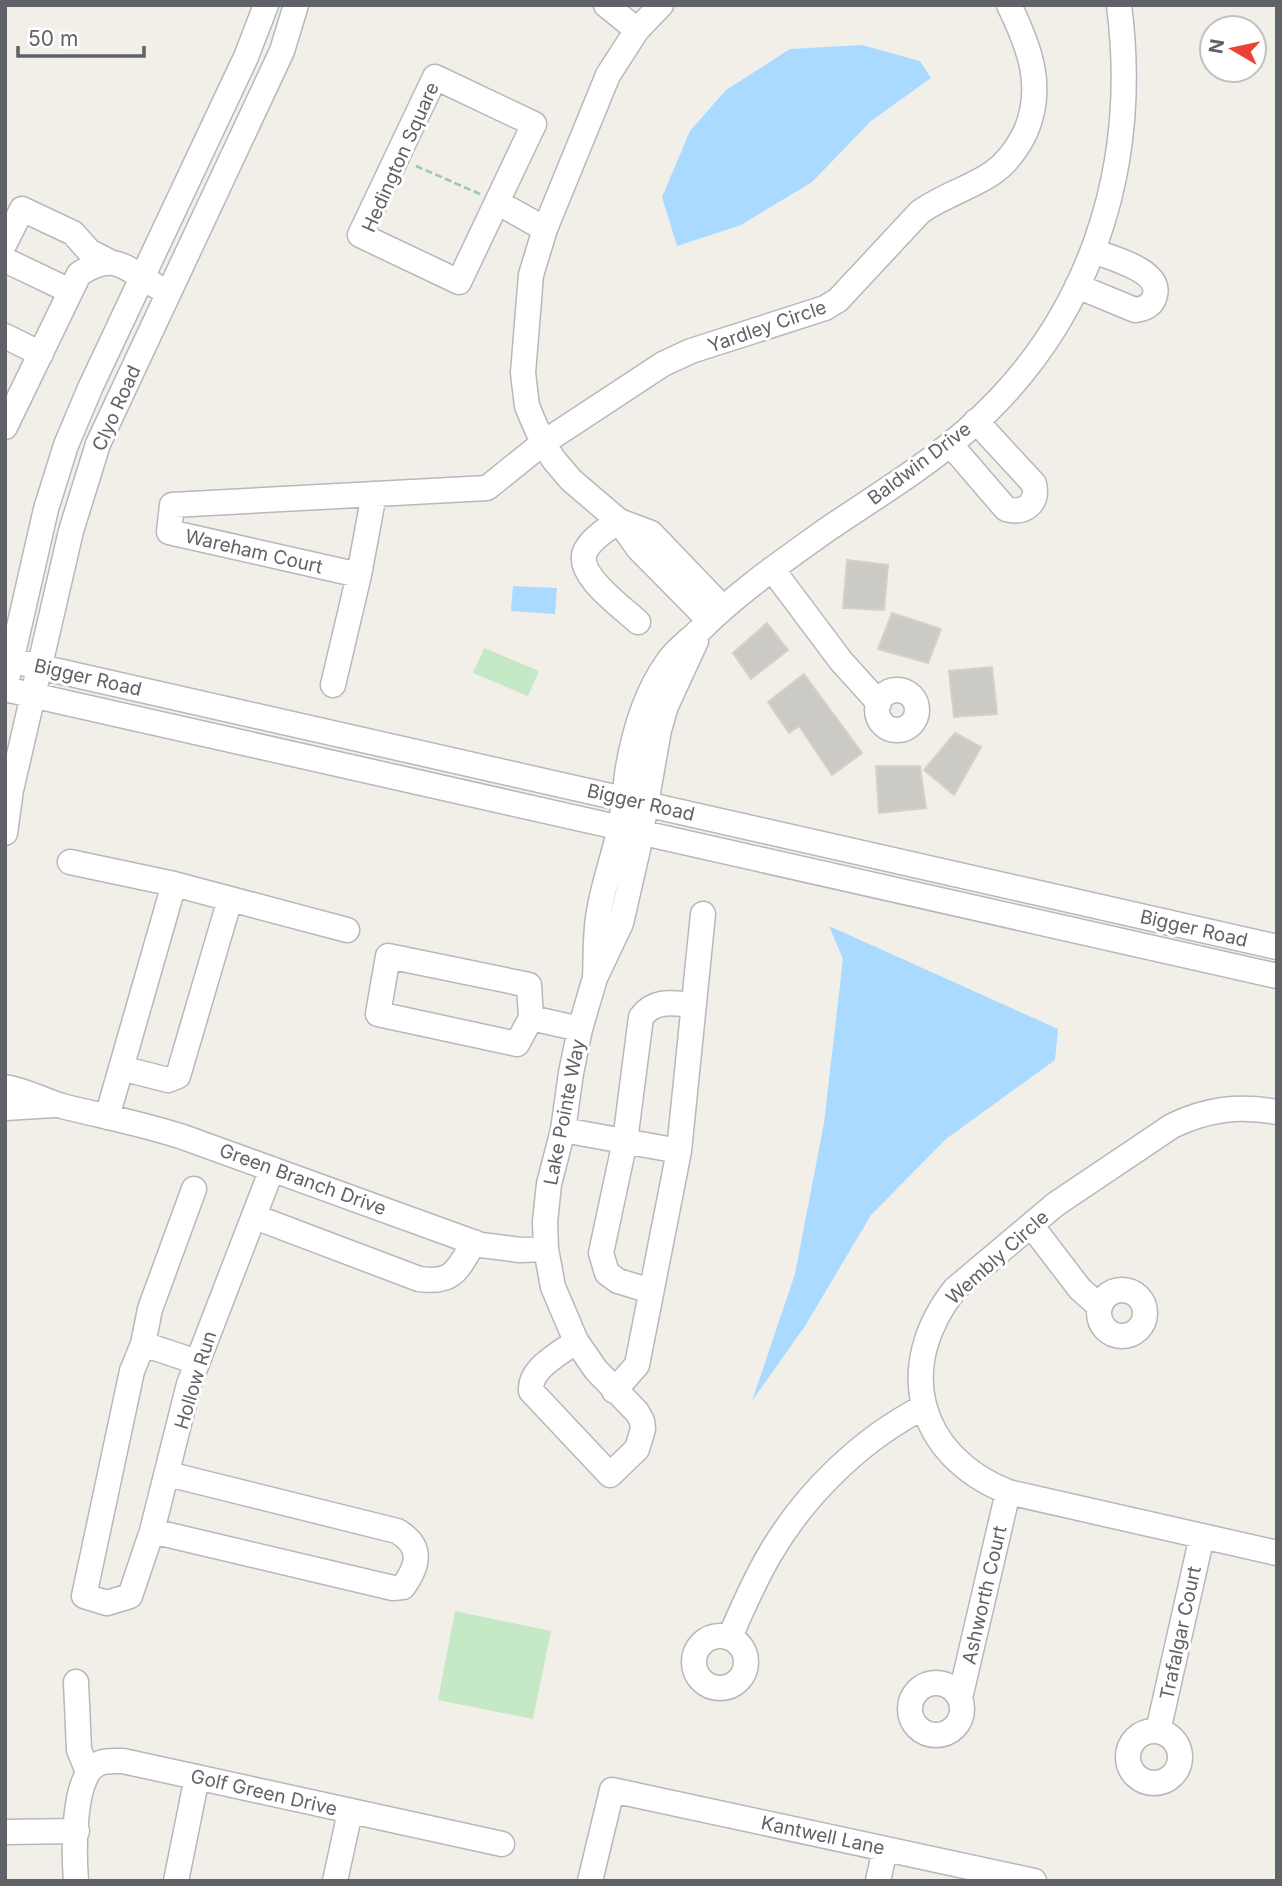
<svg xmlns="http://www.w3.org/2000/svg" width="1282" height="1886" font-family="Inter,sans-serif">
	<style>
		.green { fill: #c5e8c5 }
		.water { fill: #aadaff }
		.building { fill: #cccac5; stroke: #d6d1c6; stroke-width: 2 }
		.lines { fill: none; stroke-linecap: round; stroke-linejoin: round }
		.minor-casing { stroke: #b5b8bc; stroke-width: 27 }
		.path { stroke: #9cc7a9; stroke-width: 2.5; stroke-dasharray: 7 3.5; stroke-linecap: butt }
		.minor { stroke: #fff; stroke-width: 24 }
		.labels { text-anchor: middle; stroke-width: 6; stroke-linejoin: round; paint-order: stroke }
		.street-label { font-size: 19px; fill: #5f6368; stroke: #fff }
	</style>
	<rect width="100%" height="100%" fill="#f1efe8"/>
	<!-- green -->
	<path class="green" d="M 484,648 L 539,671 L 528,696 L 473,673 Z
		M 455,1611 L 551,1631 L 533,1719 L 438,1700 Z"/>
	<!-- water -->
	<path class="water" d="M 862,45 L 920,61 L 931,78 L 871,121 L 812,182 L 741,225 L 677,246 L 662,197 L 690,131 L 726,90 L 790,49 Z
		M 513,586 L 557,588 L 555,614 L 511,611 Z
		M 829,926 L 1058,1029 L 1055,1060 L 946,1139 L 871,1215 L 805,1326 L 752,1401 L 795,1274 L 824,1123 L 843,959 Z"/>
	<!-- building -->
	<path class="building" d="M 847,560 L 888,565 L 884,610 L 843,608 Z
		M 892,613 L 941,629 L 928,663 L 878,649 Z
		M 767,623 L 788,650 L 751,679 L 733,653 Z
		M 992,667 L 997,714 L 954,717 L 949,671 Z
		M 804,674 L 862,753 L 832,775 L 799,726 L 789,733 L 768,702 Z
		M 955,733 L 981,747 L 954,795 L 924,770 Z
		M 876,766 L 920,766 L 926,808 L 879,813 Z"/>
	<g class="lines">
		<!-- minor casing -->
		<g class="minor-casing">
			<path id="minor" d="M 606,5 L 637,30
				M 661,5 L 637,30 L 608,75 L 545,229 L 531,275 L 523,373 L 527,406 L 532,418 L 543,443 L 554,460 L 571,480 L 619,521 L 638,548 L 709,620
				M 435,77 L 534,124 L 459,282 L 360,235 Z
				M 497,202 L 545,229
				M 5,243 L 22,209 L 73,233 L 89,251 L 108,261
				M 5,260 L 70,291
				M 1077,286 L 1135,310 C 1145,309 1153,305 1155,295 C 1161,270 1111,258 1093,251
				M 5,336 L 41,354
				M 5,427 L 79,274 C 115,251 123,267 156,286
				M 950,444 L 1006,509 C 1024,514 1039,504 1034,484 L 976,421
				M 619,521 C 607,529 592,538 586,550 C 573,573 622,607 638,622
				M 619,521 L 651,533 L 722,607
				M 772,569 L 841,661 L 879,703
				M 359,575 L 169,532 L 172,505 L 487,488 L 543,443 L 663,364 L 691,351 L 825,308 L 838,300 L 920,212 C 942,196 968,189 991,174 C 1006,164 1017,149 1025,133 C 1045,88 1030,48 1009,5
				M 5,659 L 1277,947
				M 8,675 L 46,509 L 66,445 L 91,386 L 246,57 L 266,5
				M 333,685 L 359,575 L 374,494
				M 5,689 L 1277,976
				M877 710a20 20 0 1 1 40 0a20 20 0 1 1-40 0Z
				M 5,833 L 11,790 L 71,531 L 98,444 L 282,51 L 296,5
				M 70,862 L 174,884 L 347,930
				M 595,978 C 596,958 595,938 598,918 C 602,887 614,857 620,827 C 624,809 625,791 627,774 C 633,736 645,694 667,663 C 676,649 689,641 700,630 C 738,592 782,562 825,531 C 872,499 922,469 965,432 C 1091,323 1140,167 1119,5
				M 531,1018 L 529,985 L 388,956 L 378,1014 L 517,1044 L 531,1018 L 580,1029
				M 121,1068 L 168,1080 L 178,1076 L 230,899
				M 5,1087 C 25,1090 42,1100 62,1106 C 102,1116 143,1124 183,1137 L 481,1245 L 520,1250 L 546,1249
				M 5,1108 L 54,1105
				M 1277,1112 C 1239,1105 1207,1109 1172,1126 L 1056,1204 L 955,1289 C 894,1366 916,1455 1008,1492 L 1277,1553
				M 107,1117 L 174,884
				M 563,1130 L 679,1151
				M 194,1189 L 150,1309 L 143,1344 L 197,1362
				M 255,1217 L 419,1279 C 454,1284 458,1269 474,1242
				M 1031,1225 L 1080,1289 L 1099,1306
				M1099 1313a23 23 0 1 1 46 0a23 23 0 1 1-46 0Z
				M 651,1291 L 618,1281 L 607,1273 L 601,1253 L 625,1141 L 641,1017 C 655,999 672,1003 693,1005
				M 576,1341 C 560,1354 529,1368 531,1391 L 610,1475 L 637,1449 L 643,1429 L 642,1421 L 637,1412 L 596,1370 L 576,1341 L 553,1287 L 546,1249 L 545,1222 L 549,1184 L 563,1130 L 571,1073 L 580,1029 L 595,978 L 621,923 L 638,849 L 659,730 L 666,706 L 696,641
				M 143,1344 L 132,1371 L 84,1596 L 107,1603 L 130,1596 L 152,1531 L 189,1384 L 272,1169
				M 614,1391 L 637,1365 L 679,1151 L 703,914
				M 152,1531 L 393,1588 L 403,1587 C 419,1565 423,1546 397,1531 L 168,1474
				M694 1662a26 26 0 1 1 52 0a26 26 0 1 1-52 0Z
				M 730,1637 C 742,1609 754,1581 770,1554 C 805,1494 861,1439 924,1407
				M 76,1682 L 79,1750 L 88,1772
				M910 1709a26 26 0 1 1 52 0a26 26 0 1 1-52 0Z
				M 960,1698 L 1008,1492
				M 1158,1731 L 1202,1536
				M1128 1757a26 26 0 1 1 52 0a26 26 0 1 1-52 0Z
				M 5,1832 L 77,1831
				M 76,1881 C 74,1856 72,1778 96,1765 C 103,1760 114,1761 123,1761 L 502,1844
				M 176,1881 L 197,1777
				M 335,1881 L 350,1812
				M 590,1881 L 612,1790 L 1034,1881
				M 878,1881 L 885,1849"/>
		</g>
		<!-- path -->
		<path class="path" d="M 416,166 L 480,194"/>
		<!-- minor -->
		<use href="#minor" class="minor"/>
	</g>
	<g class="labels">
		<!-- street labels -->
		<g class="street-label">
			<text transform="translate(400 157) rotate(-66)" y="7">Hedington Square</text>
			<text transform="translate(767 326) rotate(-19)" y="7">Yardley Circle</text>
			<text transform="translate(116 408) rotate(-66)" y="7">Clyo Road</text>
			<text transform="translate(919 463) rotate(-37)" y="7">Baldwin Drive</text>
			<text transform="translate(254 551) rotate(13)" y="7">Wareham Court</text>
			<text transform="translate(88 677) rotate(13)" y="7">Bigger Road</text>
			<text transform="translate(641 802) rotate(13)" y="7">Bigger Road</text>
			<text transform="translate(1194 928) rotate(13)" y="7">Bigger Road</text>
			<text transform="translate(564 1112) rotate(-79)" y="7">Lake Pointe Way</text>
			<text transform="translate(303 1179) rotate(20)" y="7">Green Branch Drive</text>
			<text transform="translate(997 1257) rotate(-42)" y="7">Wembly Circle</text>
			<text transform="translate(195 1380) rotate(-73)" y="7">Hollow Run</text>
			<text transform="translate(984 1595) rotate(-77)" y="7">Ashworth Court</text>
			<text transform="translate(1180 1633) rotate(-78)" y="7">Trafalgar Court</text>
			<text transform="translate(264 1792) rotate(13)" y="7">Golf Green Drive</text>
			<text transform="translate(823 1835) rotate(12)" y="7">Kantwell Lane</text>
		</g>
	</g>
	<!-- border -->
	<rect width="1282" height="1886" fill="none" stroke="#5f6368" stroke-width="14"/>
	<!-- north arrow -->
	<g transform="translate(1233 49) rotate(279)"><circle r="33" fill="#ffffff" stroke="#bfc1c3" stroke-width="2"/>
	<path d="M0-5L12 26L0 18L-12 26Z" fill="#ea4335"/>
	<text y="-10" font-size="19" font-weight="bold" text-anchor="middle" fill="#5f6368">N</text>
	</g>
	<!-- scale -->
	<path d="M18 46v10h126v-10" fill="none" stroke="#5f6368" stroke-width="3.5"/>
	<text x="28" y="46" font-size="21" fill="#5f6368" stroke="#ffffff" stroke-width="5" paint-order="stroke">50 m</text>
</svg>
